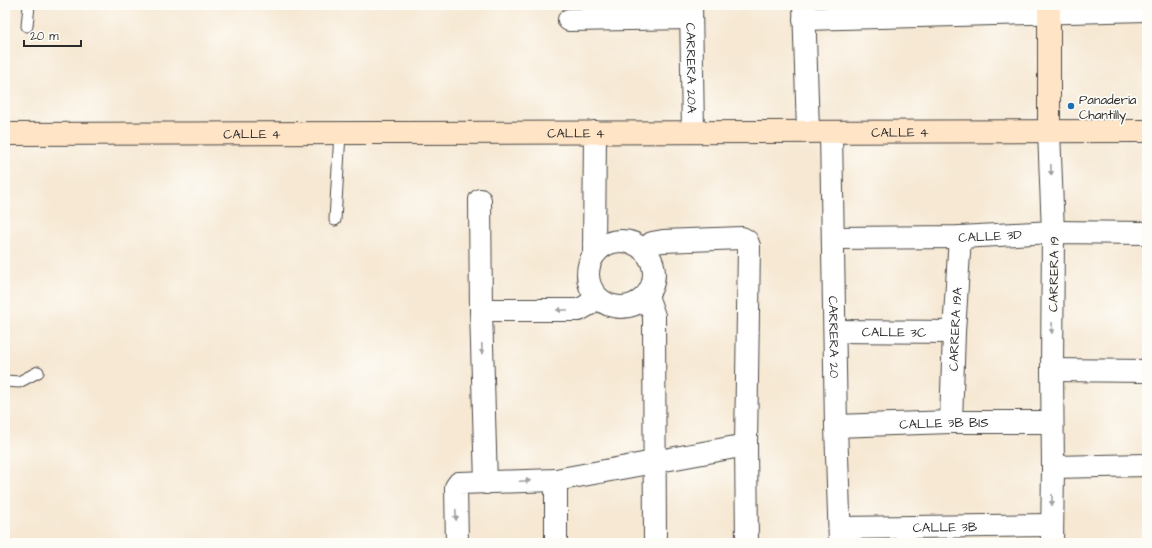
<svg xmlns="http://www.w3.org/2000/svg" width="1152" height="548" font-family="'Architects Daughter',sans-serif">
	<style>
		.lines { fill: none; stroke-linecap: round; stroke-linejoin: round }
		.lane-casing { stroke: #494744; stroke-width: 13 }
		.street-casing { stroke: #494744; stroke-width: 24 }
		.secondary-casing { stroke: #494744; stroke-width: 24 }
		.lane { stroke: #fff; stroke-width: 11 }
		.street { stroke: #fff; stroke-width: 22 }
		.secondary { stroke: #ffe4c6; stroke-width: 22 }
		.oneway { fill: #a0a0a0 }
		.poi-dot { fill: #1f6fb2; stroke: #fdfcf7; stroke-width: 1.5 }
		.labels { text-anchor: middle; stroke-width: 3.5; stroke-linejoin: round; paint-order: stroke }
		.street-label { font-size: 13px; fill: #2b2b2b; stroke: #fdfcf7 }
		.poi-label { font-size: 13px; fill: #2b2b2b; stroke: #fdfcf7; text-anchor: start }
	</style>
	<rect width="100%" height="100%" fill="#fdfcf7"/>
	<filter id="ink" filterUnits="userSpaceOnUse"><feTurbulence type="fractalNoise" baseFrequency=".025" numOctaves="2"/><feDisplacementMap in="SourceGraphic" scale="8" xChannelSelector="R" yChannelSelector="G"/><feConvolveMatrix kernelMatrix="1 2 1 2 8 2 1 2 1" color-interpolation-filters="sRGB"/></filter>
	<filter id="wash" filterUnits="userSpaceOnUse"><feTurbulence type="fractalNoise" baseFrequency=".012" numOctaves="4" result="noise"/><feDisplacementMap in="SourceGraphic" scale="16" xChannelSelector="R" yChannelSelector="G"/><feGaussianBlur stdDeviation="0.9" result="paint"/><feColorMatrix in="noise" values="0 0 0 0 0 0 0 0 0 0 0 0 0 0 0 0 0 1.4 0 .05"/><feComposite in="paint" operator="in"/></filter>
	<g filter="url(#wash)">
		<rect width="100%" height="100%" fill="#f6e8d3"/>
	</g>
	<g filter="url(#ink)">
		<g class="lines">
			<!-- lane casing -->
			<g class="lane-casing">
				<path id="lane" d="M 27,26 L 29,5
					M 335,220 L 340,133
					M 5,381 L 19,382 L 38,372"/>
			</g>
			<!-- street casing -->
			<g class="street-casing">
				<g id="street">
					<path id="s1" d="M 691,5 L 693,132"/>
					<path d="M 804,5 L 808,131"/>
					<path d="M 804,19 L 1147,10"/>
					<path d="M 569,20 L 691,18"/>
					<path d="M 1049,131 L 1053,232 L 1052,370 L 1053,467 L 1052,543"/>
					<path id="s2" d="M 831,132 L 836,426 L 840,543"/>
					<path d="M 480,200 L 481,310 L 486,483"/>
					<path id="s3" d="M 833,238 L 960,237 L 1053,232 L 1147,233"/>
					<circle cx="621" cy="274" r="33"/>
					<path d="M 645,251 L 652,243 L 663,241 L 742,238 L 747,241 L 749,246 L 746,445 L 747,543"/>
					<path d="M 594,252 L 595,132"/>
					<path d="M 647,296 L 654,316 L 655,543"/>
					<path d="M 481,310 L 579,310 L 588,305 L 596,297"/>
					<path id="s4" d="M 835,331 L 954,332"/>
					<path d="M 1052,370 L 1147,371"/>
					<path id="s5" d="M 951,422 L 954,332 L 960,237"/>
					<path id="s6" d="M 836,426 L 951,422 L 1052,422"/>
					<path d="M 1053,467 L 1147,465"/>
					<path d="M 556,480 L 556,543"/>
					<path id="s7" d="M 840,528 L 1051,525"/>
					<path d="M 457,543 L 456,487 L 459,483 L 556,480 L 746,445"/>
				</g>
			</g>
			<!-- secondary casing -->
			<g class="secondary-casing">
				<g id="secondary">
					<path d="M 1049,5 L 1049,131"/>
					<path id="s8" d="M 5,134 L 1147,131"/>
				</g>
			</g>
			<!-- lane -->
			<use href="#lane" class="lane"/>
			<!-- street -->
			<use href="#street" class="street"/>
			<!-- secondary -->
			<use href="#secondary" class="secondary"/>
		</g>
		<!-- one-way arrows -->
		<defs><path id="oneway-solid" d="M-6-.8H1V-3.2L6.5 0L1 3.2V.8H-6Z"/></defs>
		<g class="oneway">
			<use href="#oneway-solid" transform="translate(1051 170) rotate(88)"/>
			<use href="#oneway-solid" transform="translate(562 310) rotate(-180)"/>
			<use href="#oneway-solid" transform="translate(1052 328) rotate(91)"/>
			<use href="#oneway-solid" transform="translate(482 349) rotate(88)"/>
			<use href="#oneway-solid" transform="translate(525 481) rotate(-2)"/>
			<use href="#oneway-solid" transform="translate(1052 500) rotate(91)"/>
			<use href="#oneway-solid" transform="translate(456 515) rotate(89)"/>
		</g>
	</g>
	<!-- markers -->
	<circle class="poi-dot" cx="1071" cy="106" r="4"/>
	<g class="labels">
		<!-- street labels -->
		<g class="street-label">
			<text dy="5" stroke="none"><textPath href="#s1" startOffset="63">CARRERA 20A</textPath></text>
			<text dy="5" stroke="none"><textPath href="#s8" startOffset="895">CALLE 4</textPath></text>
			<text dy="5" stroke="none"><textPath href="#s8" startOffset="571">CALLE 4</textPath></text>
			<text dy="5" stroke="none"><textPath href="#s8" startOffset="247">CALLE 4</textPath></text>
			<text dy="5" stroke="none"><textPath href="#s3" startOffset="157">CALLE 3D</textPath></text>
			<text transform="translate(1053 274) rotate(-89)" y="5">CARRERA 19</text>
			<text dy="5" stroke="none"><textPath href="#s5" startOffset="93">CARRERA 19A</textPath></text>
			<text dy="5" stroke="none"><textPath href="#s4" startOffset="59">CALLE 3C</textPath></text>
			<text dy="5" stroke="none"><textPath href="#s2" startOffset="205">CARRERA 20</textPath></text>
			<text dy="5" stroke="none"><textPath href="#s6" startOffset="108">CALLE 3B BIS</textPath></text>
			<text dy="5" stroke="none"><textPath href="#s7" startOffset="105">CALLE 3B</textPath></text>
		</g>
		<!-- poi labels -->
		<g class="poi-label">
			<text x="1079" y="104">Panadería<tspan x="1079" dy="15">Chantilly</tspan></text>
		</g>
	</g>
	<!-- margin -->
	<rect width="1152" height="548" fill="none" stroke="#fdfcf7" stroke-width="20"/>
	<!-- scale -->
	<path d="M24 40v6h57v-6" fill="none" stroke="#2b2b2b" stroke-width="2"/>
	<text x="30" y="40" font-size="12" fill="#2b2b2b" stroke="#fdfcf7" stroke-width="3" paint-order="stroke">20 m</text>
</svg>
